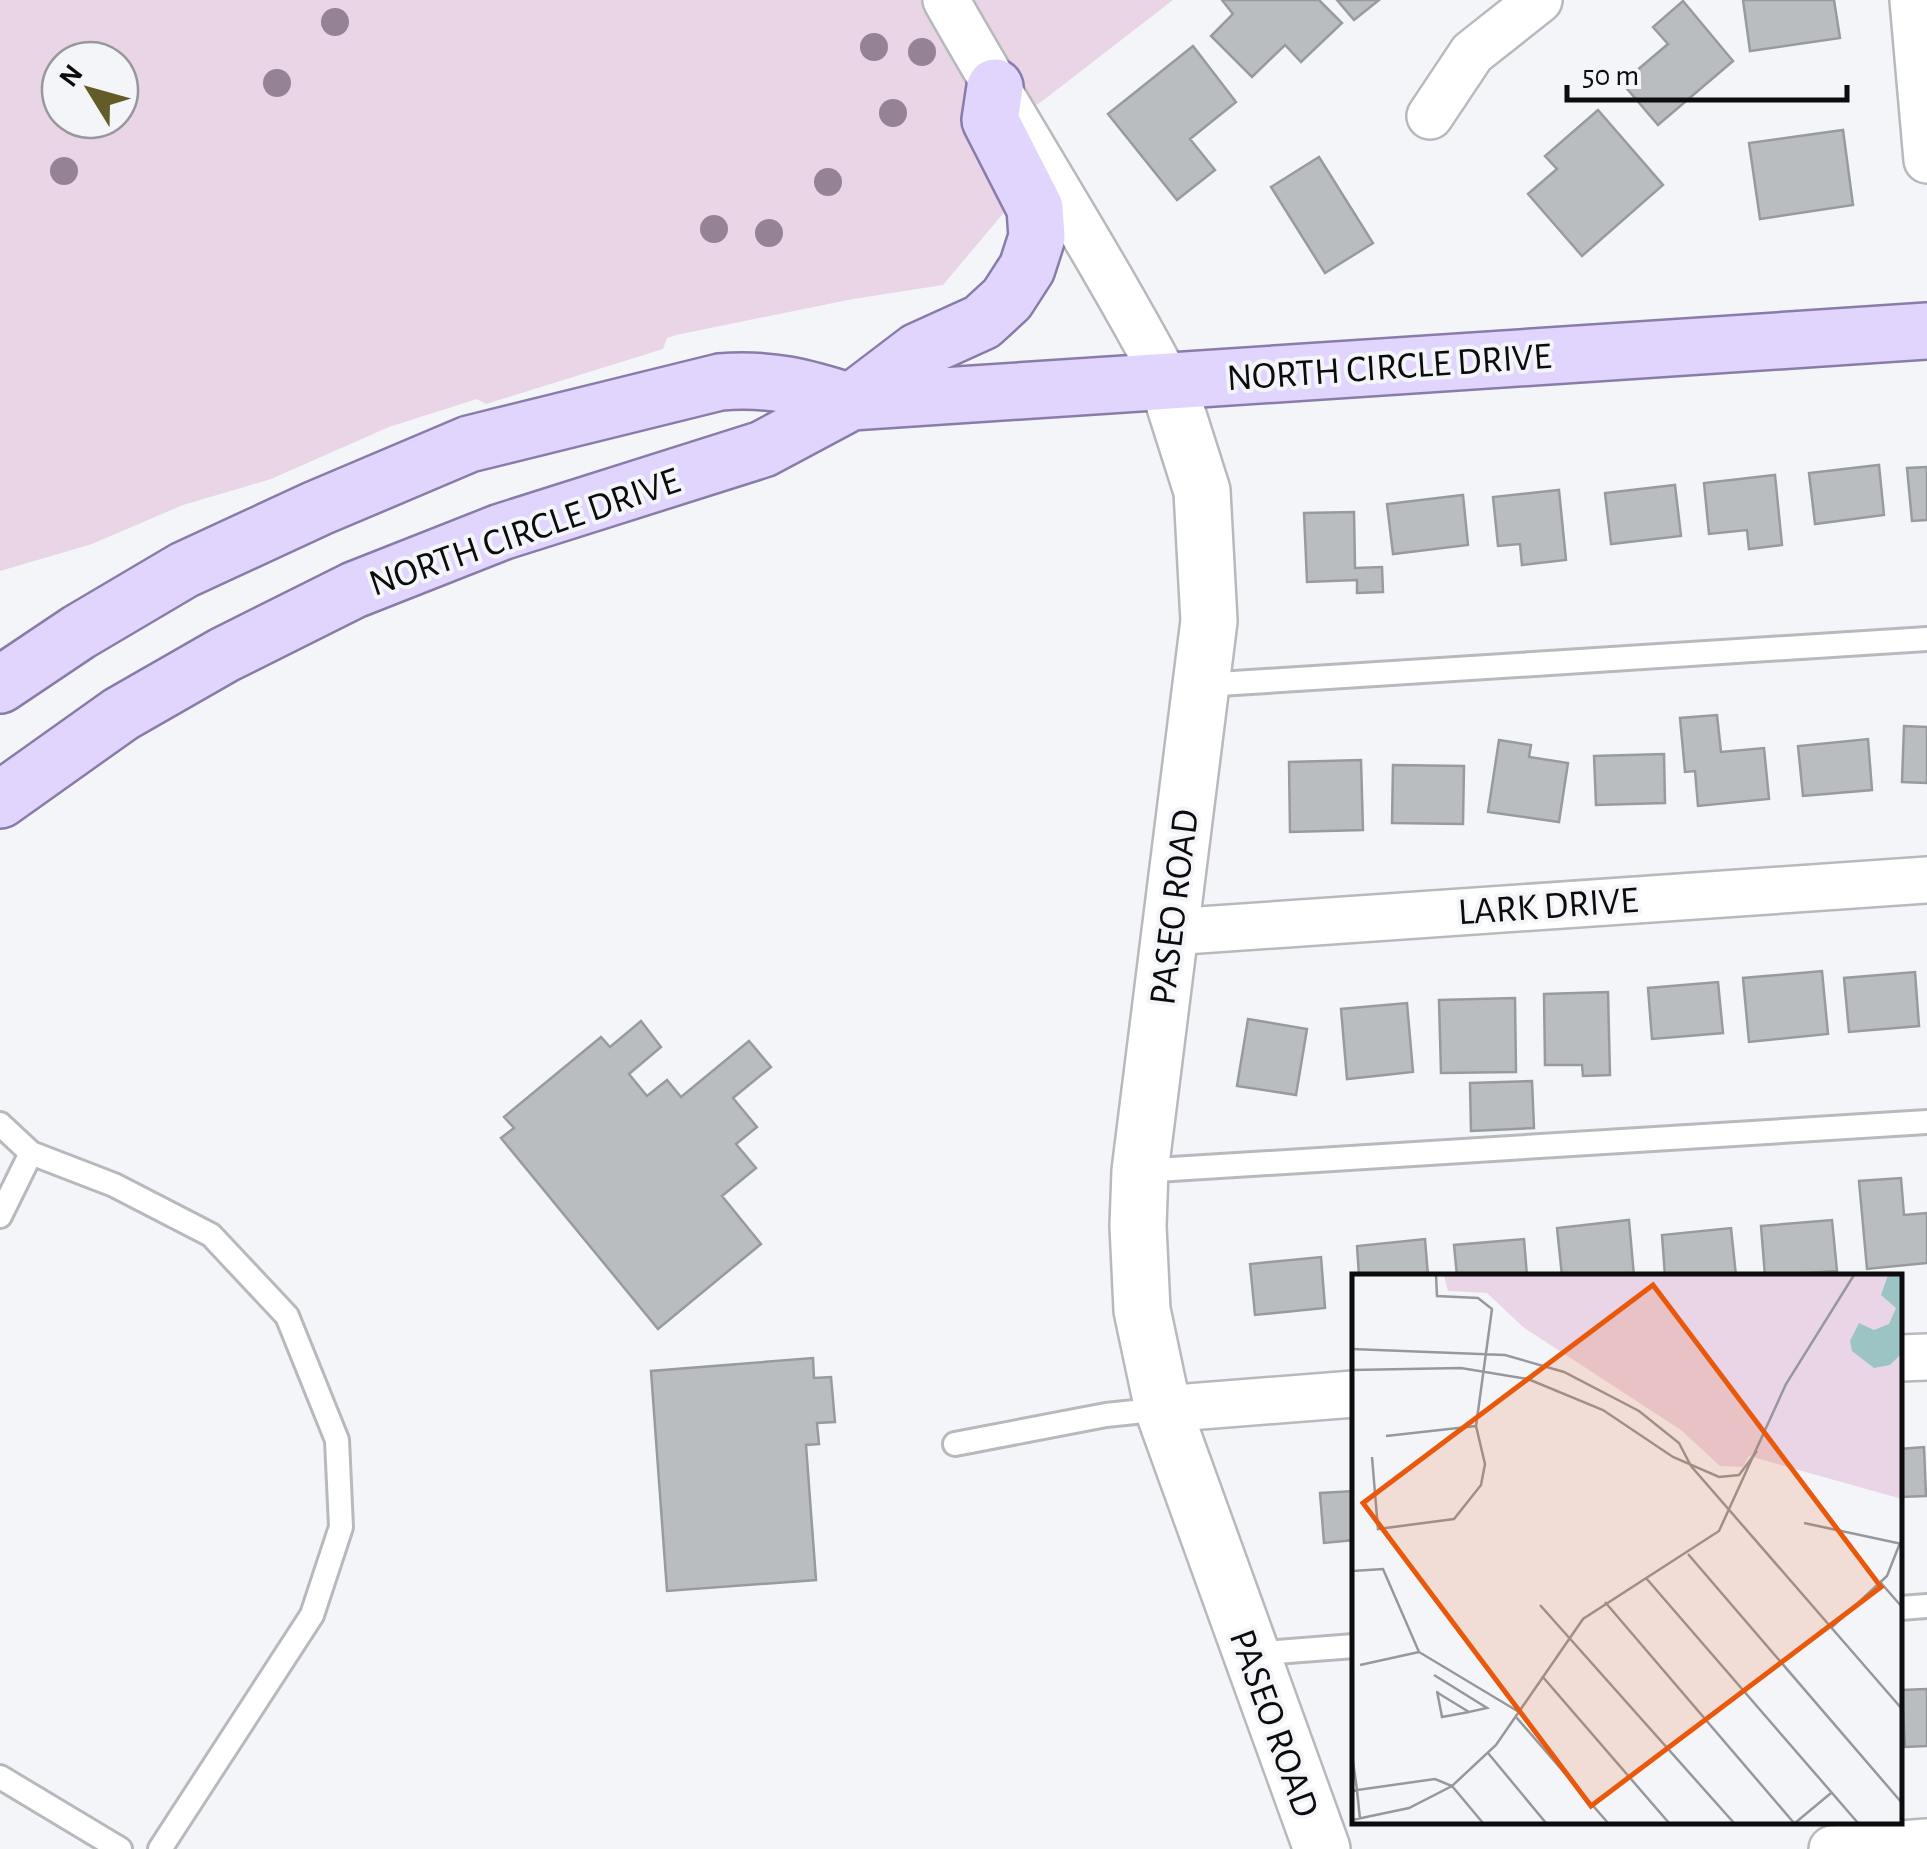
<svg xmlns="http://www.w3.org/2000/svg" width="1927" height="1849" font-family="'Alegreya Sans',sans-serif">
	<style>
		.green { fill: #e9d5e6; fill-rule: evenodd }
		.building { fill: #babdbf; stroke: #989b9d; stroke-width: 2.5 }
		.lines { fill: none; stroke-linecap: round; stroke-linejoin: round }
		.lane-casing { stroke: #b7b9bc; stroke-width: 28 }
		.street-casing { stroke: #b7b9bc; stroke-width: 50 }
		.secondary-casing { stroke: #b7b9bc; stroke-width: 60 }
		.primary-casing { stroke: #897ca9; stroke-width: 60 }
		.lane { stroke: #fff; stroke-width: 22 }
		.street { stroke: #fff; stroke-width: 45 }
		.secondary { stroke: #fff; stroke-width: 55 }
		.primary { stroke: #e1d5fe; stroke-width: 55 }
		.tree { fill: #958295 }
		.labels { text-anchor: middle; stroke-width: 8; stroke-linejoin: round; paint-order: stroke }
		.street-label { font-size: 38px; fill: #0c0c0e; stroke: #f4f5f9 }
		.inset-road { fill: none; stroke: #97989b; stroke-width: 2.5 }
		.view { fill: #e8590c; fill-opacity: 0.15; stroke: #e8590c; stroke-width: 5 }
		.inset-edge { fill: none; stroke: #0c0c0e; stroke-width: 5 }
	</style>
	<rect width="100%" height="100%" fill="#f4f5f9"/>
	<!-- green -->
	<path class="green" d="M 0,0 L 1173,0 L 1041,102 L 988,138 L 1017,197 L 943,285 L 853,299 L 676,335 L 667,338 L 663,349 L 486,404 L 477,399 L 389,427 L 271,479 L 183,505 L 92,544 L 0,571 ZM 60,60 L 120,60 L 120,120 L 60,120 Z"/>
	<!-- building -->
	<path class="building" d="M 1222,0 L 1319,0 L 1342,23 L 1301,62 L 1285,45 L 1252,77 L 1211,36 L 1233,14 Z
		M 1337,0 L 1379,0 L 1354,20 Z
		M 1743,0 L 1834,0 L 1840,38 L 1750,51 Z
		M 1683,1 L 1733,61 L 1658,125 L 1622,83 L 1668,44 L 1653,27 Z
		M 1193,46 L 1236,102 L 1190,139 L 1215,170 L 1177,200 L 1108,114 Z
		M 1598,110 L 1663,185 L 1582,256 L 1528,194 L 1557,169 L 1545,156 Z
		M 1843,130 L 1853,205 L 1760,219 L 1749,143 Z
		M 1319,157 L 1373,243 L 1325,273 L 1271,187 Z
		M 1879,465 L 1884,515 L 1815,524 L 1809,473 Z
		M 1927,467 L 1927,520 L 1912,521 L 1907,468 Z
		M 1775,475 L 1782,545 L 1749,549 L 1747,530 L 1709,534 L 1704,483 Z
		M 1675,485 L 1681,536 L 1611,544 L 1605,493 Z
		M 1559,490 L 1566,560 L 1522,565 L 1520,544 L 1498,546 L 1493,497 Z
		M 1463,495 L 1468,545 L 1393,554 L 1387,504 Z
		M 1354,512 L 1355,568 L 1382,567 L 1383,592 L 1357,593 L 1357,580 L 1307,582 L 1304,513 Z
		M 1717,715 L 1721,752 L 1764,748 L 1769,799 L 1698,806 L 1695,771 L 1685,772 L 1680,718 Z
		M 1904,726 L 1927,727 L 1927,783 L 1902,782 Z
		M 1868,739 L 1872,790 L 1803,796 L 1798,746 Z
		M 1499,740 L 1531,745 L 1529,757 L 1568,763 L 1559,822 L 1488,812 Z
		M 1664,754 L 1665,803 L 1596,805 L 1594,756 Z
		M 1361,760 L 1363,830 L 1290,832 L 1289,762 Z
		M 1393,765 L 1464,766 L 1463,824 L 1392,823 Z
		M 1822,971 L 1828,1034 L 1749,1042 L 1743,978 Z
		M 1915,972 L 1919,1026 L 1849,1032 L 1844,978 Z
		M 1718,982 L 1723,1033 L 1652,1039 L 1648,988 Z
		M 1608,992 L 1610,1075 L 1583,1076 L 1582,1065 L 1545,1065 L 1544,994 Z
		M 1515,998 L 1516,1072 L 1441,1073 L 1439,1000 Z
		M 1407,1003 L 1413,1072 L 1347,1079 L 1341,1009 Z
		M 1248,1019 L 1307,1029 L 1296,1095 L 1237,1086 Z
		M 641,1021 L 661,1047 L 629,1074 L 647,1096 L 667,1080 L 681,1097 L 749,1041 L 771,1067 L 733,1098 L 757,1127 L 736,1144 L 756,1168 L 722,1196 L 761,1244 L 658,1329 L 501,1138 L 514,1128 L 504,1117 L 601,1037 L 610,1047 Z
		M 1532,1081 L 1534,1128 L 1471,1131 L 1470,1083 Z
		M 1901,1178 L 1904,1215 L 1927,1213 L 1927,1263 L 1867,1269 L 1859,1181 Z
		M 1629,1220 L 1634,1276 L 1562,1276 L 1557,1228 Z
		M 1832,1220 L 1837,1271 L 1765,1276 L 1761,1226 Z
		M 1731,1228 L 1736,1276 L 1665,1276 L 1662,1235 Z
		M 1425,1239 L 1428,1276 L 1359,1276 L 1357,1246 Z
		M 1524,1239 L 1527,1276 L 1457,1276 L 1454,1245 Z
		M 1321,1257 L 1325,1308 L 1255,1315 L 1250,1264 Z
		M 813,1358 L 814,1378 L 831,1377 L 835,1422 L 817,1423 L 819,1444 L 806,1445 L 816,1580 L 667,1591 L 651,1371 Z
		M 1924,1447 L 1926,1496 L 1900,1497 L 1900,1449 Z
		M 1354,1491 L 1354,1540 L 1324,1543 L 1320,1493 Z
		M 1927,1689 L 1927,1746 L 1905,1747 L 1902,1690 Z"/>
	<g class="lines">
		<!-- lane casing -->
		<g class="lane-casing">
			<path id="lane" d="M 1203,685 L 1927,639
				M 0,1124 L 31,1153 L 114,1185 L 211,1235 L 287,1316 L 337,1440 L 341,1527 L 312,1615 L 160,1849
				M 1140,1171 L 1927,1122
				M 0,1216 L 31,1153
				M 955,1444 L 1106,1415 L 1163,1409
				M 1900,1608 L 1927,1606
				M 1250,1654 L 1354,1646
				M 0,1777 L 120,1849"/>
		</g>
		<!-- street casing -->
		<g class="street-casing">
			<path id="street" d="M 946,0 C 1018,128 1098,251 1167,381
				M 1913,0 L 1927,160
				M 1430,116 L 1472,53 L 1539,0
				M 1170,932 L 1927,880
				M 1900,1358 L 1927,1357
				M 1163,1409 L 1354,1394
				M 1832,1849 L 1927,1842"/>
		</g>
		<!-- secondary casing -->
		<g class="secondary-casing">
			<path id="secondary" d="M 1167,381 L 1202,491 L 1209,621 L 1140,1171 L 1138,1226 L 1142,1310 L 1163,1409 L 1322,1849"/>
		</g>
		<!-- primary casing -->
		<g class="primary-casing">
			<path id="primary" d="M 0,685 L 79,632 L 184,570 L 318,508 L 469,444 L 720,382 C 771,378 804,387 851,402 L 1927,331
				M 0,800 L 121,714 L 224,655 L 354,590 L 501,532 L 763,449 L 851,402 L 918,351 L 982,322 L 1007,299 L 1027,268 L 1037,237 L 1035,208 L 990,120 L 995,87"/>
		</g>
		<!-- lane -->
		<use href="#lane" class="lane"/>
		<!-- street -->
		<use href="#street" class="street"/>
		<!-- secondary -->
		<use href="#secondary" class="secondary"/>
		<!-- primary -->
		<use href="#primary" class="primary"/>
	</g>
	<!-- trees -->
	<g class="tree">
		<circle cx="335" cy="22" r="14"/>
		<circle cx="874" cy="47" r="14"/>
		<circle cx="922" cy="52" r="14"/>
		<circle cx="277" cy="83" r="14"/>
		<circle cx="893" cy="113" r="14"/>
		<circle cx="64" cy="171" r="14"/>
		<circle cx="828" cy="182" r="14"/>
		<circle cx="714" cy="229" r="14"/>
		<circle cx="769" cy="233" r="14"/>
	</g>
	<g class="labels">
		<!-- street labels -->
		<g class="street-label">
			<text transform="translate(1389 366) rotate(-4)" y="13">NORTH CIRCLE DRIVE</text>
			<text transform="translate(524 531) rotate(-19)" y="13">NORTH CIRCLE DRIVE</text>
			<text transform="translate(1548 905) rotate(-4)" y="13">LARK DRIVE</text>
			<text transform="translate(1173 907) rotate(-83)" y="13">PASEO ROAD</text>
			<text transform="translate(1275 1723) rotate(70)" y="13">PASEO ROAD</text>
		</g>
	</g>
	<!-- overview -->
	<g transform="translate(1352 1274)">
		<rect width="550" height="550" fill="#f4f5f9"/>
		<path d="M 92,1 L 550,1 L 550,225 L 397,182 L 391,193 L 368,192 L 329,156 L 171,53 L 135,19 L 96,17 Z" fill="#e9d5e6"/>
		<path d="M 536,1 L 550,1 L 550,79 L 538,91 L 522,94 L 500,77 L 498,67 L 507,49 L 522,56 L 537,50 L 544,34 L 529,21 Z" fill="#9dc4c5"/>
		<path class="inset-road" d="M 0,75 L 153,81 L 212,98 L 287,137 L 327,169 L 339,192 L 550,435M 0,96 L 109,94 L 176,105 L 251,136 L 321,183 L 367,203 L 387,201 L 405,177M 34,162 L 124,152M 20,183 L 26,255 L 102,245 L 129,211 L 133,190 L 124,152 L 140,35 L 126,24 L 85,22 L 84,1M 452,249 L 550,270M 336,280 L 550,529M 0,297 L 31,295 L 67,378 L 167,438M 294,304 L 506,549M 529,309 L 550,333M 253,328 L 442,549M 188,331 L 382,549M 479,354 L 535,302 L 548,269M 8,391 L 67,378M 82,401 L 135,434 L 117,438 L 86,419M 190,402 L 317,549M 85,417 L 90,443 L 117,438M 164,443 L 256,549M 136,479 L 194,549M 0,480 L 5,516 L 0,517M 8,545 L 5,516 L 83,505 L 100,512 L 131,549M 0,546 L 57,534 L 100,512 L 144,471 L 231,345 L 367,257 L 434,110 L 502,1M 443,549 L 479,519"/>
		<path class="view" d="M 301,11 L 529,313 L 239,532 L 11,229 Z"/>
		<rect width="550" height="550" class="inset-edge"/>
	</g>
	<!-- north arrow -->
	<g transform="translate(90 90) rotate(307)"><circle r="48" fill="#f4f5f9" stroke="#97989b" stroke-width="2.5"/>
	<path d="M0-8L18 38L0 25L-18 38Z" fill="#645c28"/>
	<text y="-15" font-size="28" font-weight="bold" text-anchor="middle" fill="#0c0c0e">N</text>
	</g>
	<!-- scale -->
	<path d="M1567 85v15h280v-15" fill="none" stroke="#0c0c0e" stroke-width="5"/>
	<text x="1582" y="85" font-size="30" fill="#0c0c0e" stroke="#f4f5f9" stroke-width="8" paint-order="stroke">50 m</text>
</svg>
